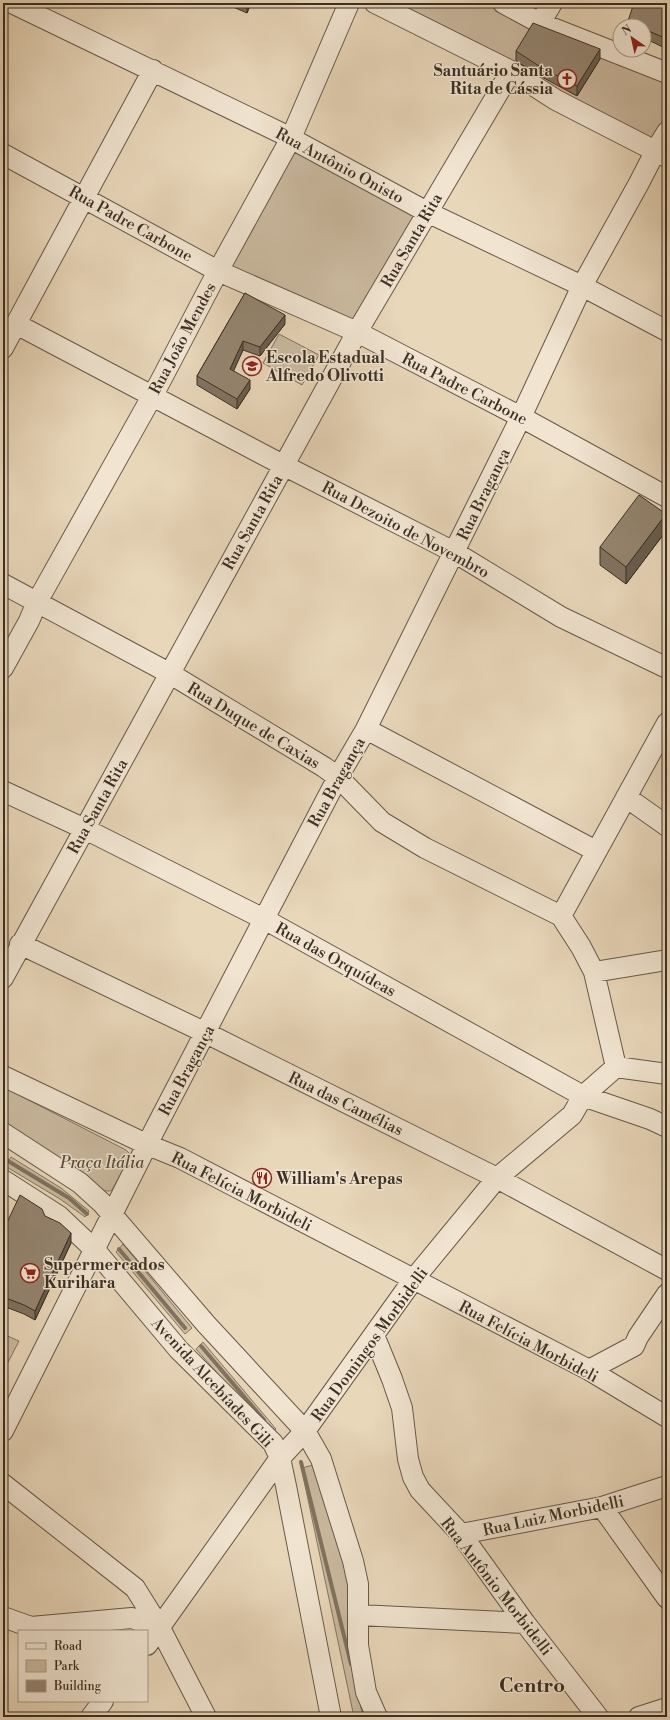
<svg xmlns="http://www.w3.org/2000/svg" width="670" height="1720" font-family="'Libre Bodoni',serif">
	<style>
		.green { fill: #cbbaa0; stroke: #837462 }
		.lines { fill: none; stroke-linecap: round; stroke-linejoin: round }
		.stream { stroke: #80725f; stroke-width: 4 }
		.minor-casing { stroke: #66594a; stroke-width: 22 }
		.minor { stroke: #f1e5d2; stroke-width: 20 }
		.wall { fill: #807362; stroke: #3b2f24 }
		.shaded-wall { fill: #685e50; stroke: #3b2f24 }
		.building { fill: #958672; stroke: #3b2f24 }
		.labels { text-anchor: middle; stroke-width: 3; stroke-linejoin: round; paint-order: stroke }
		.poi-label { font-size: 16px; font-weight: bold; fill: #3b2f24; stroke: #f1e5d2; text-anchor: start }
		.street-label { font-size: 16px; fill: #3b2f24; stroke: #f1e5d2 }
		.park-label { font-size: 16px; font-style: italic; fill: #584b3d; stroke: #f1e5d2 }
		.district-label { font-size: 20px; font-weight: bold; fill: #3b2f24; stroke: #f1e5d2 }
	</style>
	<rect width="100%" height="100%" fill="#e9d7ba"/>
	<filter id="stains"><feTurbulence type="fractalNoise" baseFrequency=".005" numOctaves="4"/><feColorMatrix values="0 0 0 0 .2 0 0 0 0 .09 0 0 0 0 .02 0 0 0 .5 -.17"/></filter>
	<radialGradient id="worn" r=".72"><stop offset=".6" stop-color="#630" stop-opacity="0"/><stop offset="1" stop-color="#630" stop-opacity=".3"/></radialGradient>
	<!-- green -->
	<path class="green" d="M 394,3 L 490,3 L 536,27 L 667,81 L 667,151 Z
		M 294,144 L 420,215 L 356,326 L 226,265 Z
		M 279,334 L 319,355 L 302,385 L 263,363 Z
		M 3,1087 L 126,1150 L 129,1153 L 130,1157 L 112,1190 C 103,1195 94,1181 87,1177 C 60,1158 31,1143 3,1126 Z
		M 11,1157 L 61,1188 L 89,1211 L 85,1217 L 60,1199 L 5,1166 Z
		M 123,1244 L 192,1328 L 185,1334 L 116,1252 Z
		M 3,1334 L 19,1341 L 3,1372 Z
		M 203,1342 L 276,1429 L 271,1434 L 196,1349 Z
		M 318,1464 L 343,1539 L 367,1717 L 354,1717 L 302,1471 L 305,1467 Z"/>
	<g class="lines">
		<!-- stream -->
		<path class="stream" d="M 8,1161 L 69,1198 L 87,1214
			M 119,1249 L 185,1328
			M 201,1346 L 264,1420
			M 301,1462 L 351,1664
			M 362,1706 L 365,1717"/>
		<!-- minor casing -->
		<g class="minor-casing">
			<path id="minor" d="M 12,3 L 281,133 L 427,212 L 582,286 L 667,331
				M 375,3 L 511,71 L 556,100 L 667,157
				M 503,3 L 540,23 L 667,73
				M 540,23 L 552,3
				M 3,154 L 218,271 L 357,332 L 521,417 L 667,497
				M 16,324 L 283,465 L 454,552 L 561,617 L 667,668
				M 3,348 L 153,70
				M 3,584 L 169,673 L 324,767 L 338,777 L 382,822 L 425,848 L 561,916 L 581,947 L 594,972 L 616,1067
				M 3,668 L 29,621 L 37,602 L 160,382 L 218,271 L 291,138 L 349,3
				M 366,729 L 596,851
				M 3,791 L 85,829 L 264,919 L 583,1096 L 650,1119 L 667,1127
				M 626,797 L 667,826
				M 561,916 L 667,723
				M 20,944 L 206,1033 L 497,1178 L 667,1270
				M 594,972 L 667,960
				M 3,978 L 357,332 L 511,71
				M 616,1067 L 667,1074
				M 3,1076 L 148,1145 L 180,1158 L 589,1370 L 667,1417
				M 3,1133 L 80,1183 L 102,1203 L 206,1324 L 305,1431 L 321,1459 L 353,1561 L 358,1584 L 358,1645 L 366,1692 L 377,1717
				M 3,1180 L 59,1216 L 95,1250 L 179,1350 L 273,1443 L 280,1458 L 286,1486 L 331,1717
				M 374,1335 L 392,1379 L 402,1408 L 408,1459 L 413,1477 L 420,1490 L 461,1534 L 525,1623 L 598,1717
				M 589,1370 L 634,1346 L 638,1337 L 667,1294
				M 3,1431 L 154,1131 L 264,919 L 338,777 L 366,729 L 521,417 L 582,286 L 639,183 L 656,150 L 667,132
				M 3,1484 L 135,1588 L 160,1628 L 206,1717
				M 602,1507 L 667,1598
				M 461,1534 L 602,1507 L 667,1486
				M 359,1615 L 525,1623
				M 3,1617 L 31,1627 L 132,1618 L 160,1628
				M 147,1645 L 280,1458 L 305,1431 L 413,1280 L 497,1178 L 572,1115 L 583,1096 L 616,1067
				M 91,1717 L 103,1701
				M 639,1717 L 667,1708"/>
		</g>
		<!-- minor -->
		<use href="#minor" class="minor"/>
	</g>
	<!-- wall -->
	<path class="wall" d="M 224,3 L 251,3 L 247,13 Z
		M 323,3 L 335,3 L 334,7 Z
		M 667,3 L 667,49 L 644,38 L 644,26 L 628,26 L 628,21 Z
		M 516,51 L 600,59 L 577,96 L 542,77 L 516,61 Z
		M 245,293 L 285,324 L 260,356 L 243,350 L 233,371 L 250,389 L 237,409 L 197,385 L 197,376 Z
		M 666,531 L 626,584 L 600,565 L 600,547 Z
		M 45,1216 L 71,1243 L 35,1320 L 24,1314 L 3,1306 L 3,1231 Z"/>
	<!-- shaded-wall -->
	<path class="shaded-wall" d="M 247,3 L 251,3 L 247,13 Z
		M 600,49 L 600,59 L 577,96 L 577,86 Z
		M 285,315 L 285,324 L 260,356 L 260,347 Z
		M 243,341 L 243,350 L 230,379 L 230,369 Z
		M 250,380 L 250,389 L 237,409 L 237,399 Z
		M 666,514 L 666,531 L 626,584 L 626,567 Z
		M 71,1233 L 71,1243 L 35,1320 L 35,1311 Z"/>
	<!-- building -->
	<path class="building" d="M 634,3 L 667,3 L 667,39 L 644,29 L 644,26 L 638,26 L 628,21 Z
		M 533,23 L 600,49 L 577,86 L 542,68 L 516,51 Z
		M 245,293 L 285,315 L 260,347 L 243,341 L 230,369 L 250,380 L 237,399 L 197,376 Z
		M 639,495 L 666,514 L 626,567 L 600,547 Z
		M 20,1195 L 42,1209 L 45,1216 L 60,1223 L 71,1233 L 35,1311 L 24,1305 L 3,1297 L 3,1231 Z"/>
	<!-- icons -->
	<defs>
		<g id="church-ring" transform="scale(1)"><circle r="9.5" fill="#f1e5d2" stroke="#8f2418" stroke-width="1.5"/><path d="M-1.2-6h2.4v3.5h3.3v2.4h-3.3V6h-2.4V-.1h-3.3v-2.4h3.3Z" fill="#8f2418"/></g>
		<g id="school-ring" transform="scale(1)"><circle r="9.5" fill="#f1e5d2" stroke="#8f2418" stroke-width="1.5"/><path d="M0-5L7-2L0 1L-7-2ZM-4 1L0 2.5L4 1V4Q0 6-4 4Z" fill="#8f2418"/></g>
		<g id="restaurant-ring" transform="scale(1)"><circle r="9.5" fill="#f1e5d2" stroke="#8f2418" stroke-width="1.5"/><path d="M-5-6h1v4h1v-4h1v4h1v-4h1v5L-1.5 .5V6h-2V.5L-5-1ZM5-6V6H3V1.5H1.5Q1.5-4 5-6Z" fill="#8f2418"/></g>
		<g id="supermarket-ring" transform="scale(1)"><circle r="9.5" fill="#f1e5d2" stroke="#8f2418" stroke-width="1.5"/><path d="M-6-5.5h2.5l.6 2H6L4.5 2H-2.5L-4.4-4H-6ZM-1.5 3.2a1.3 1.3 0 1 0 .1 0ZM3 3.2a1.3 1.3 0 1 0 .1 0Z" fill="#8f2418"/></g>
	</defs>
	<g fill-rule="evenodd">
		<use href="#church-ring" x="567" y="79"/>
		<use href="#school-ring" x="252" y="366"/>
		<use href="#restaurant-ring" x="262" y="1178"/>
		<use href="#supermarket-ring" x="30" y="1273"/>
	</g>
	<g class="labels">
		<!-- poi labels -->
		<g class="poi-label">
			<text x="553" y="76" text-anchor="end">Santuário Santa<tspan x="553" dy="18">Rita de Cássia</tspan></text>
			<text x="266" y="363">Escola Estadual<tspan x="266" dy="18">Alfredo Olivotti</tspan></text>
			<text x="276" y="1184">William's Arepas</text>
			<text x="44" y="1270">Supermercados<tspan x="44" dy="18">Kurihara</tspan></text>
		</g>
		<!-- street labels -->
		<g class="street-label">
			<text transform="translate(340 165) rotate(28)" y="6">Rua Antônio Onisto</text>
			<text transform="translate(131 223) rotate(29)" y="6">Rua Padre Carbone</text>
			<text transform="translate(411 240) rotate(-60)" y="6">Rua Santa Rita</text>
			<text transform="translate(182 338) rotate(-62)" y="6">Rua João Mendes</text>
			<text transform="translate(465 388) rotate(27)" y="6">Rua Padre Carbone</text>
			<text transform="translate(483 494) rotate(-64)" y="6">Rua Bragança</text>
			<text transform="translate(252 522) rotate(-61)" y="6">Rua Santa Rita</text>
			<text transform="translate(406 529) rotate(28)" y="6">Rua Dezoito de Novembro</text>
			<text transform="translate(254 725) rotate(31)" y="6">Rua Duque de Caxias</text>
			<text transform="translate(336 782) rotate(-61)" y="6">Rua Bragança</text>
			<text transform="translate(97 806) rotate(-61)" y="6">Rua Santa Rita</text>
			<text transform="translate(336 959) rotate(29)" y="6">Rua das Orquídeas</text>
			<text transform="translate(186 1070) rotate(-62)" y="6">Rua Bragança</text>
			<text transform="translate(346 1103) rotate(26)" y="6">Rua das Camélias</text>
			<text transform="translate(242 1191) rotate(27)" y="6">Rua Felícia Morbideli</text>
			<text transform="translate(529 1341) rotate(28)" y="6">Rua Felícia Morbideli</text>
			<text transform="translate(369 1344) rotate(-54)" y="6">Rua Domingos Morbidelli</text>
			<text transform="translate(213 1382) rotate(47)" y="6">Avenida Alcebíades Gili</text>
			<text transform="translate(553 1515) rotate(-12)" y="6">Rua Luiz Morbidelli</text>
			<text transform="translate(497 1586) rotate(52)" y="6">Rua Antônio Morbidelli</text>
		</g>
		<!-- park labels -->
		<g class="park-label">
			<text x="102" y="1168">Praça Itália</text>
		</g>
		<!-- district labels -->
		<g class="district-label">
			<text x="532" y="1692">Centro</text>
		</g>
	</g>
	<!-- margin -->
	<rect width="670" height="1720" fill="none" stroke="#e9d7ba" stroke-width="16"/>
	<rect x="4" y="4" width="662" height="1712" fill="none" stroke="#3b2f24" stroke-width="2"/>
	<rect x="8" y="8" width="654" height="1704" fill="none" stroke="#3b2f24"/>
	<!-- legend -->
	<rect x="18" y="1630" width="130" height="72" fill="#f1e5d2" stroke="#a89c8c"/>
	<rect x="26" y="1643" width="20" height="6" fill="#f1e5d2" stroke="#a89c8c"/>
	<text x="54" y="1650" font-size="12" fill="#3b2f24">Road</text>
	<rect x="26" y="1660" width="20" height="12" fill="#cbbaa0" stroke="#a89c8c"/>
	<text x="54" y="1670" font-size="12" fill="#3b2f24">Park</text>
	<rect x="26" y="1680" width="20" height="12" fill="#958672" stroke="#a89c8c"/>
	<text x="54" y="1690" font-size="12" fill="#3b2f24">Building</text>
	<!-- north arrow -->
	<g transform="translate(632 38) rotate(326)"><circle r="19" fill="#f1e5d2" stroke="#a89c8c"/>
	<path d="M0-3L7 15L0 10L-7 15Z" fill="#8f2418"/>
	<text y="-6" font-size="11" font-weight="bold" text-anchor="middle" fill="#3b2f24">N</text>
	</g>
	<rect width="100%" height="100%" filter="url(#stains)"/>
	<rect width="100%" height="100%" fill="url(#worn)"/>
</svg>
